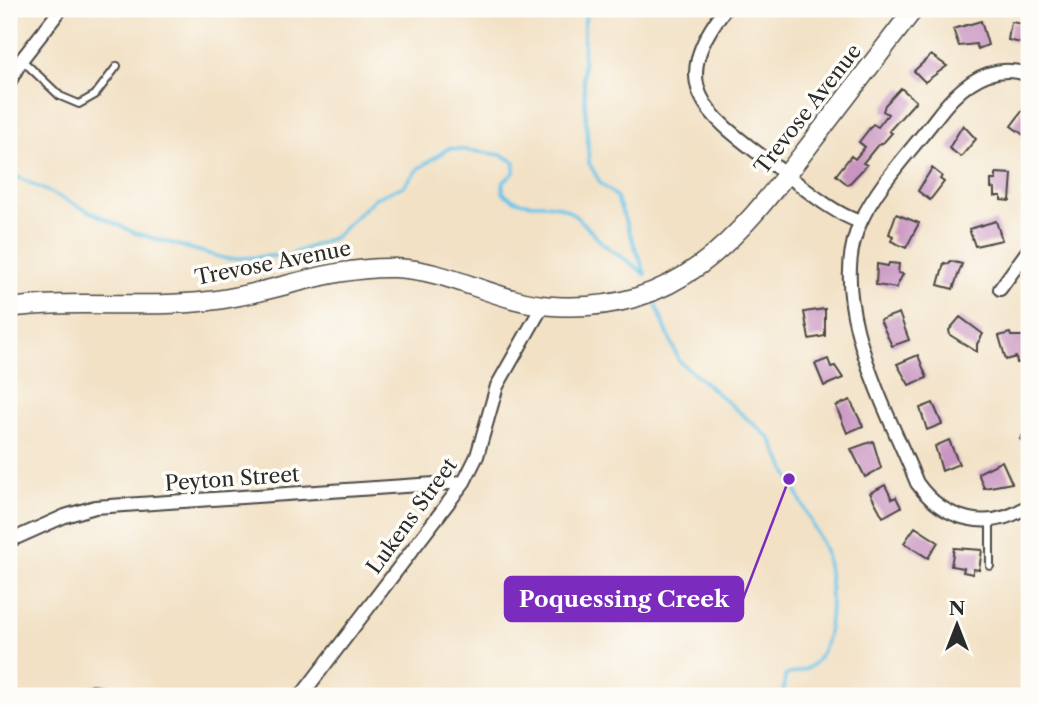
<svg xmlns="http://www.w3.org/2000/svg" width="1038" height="705" font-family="'Libre Caslon Text',serif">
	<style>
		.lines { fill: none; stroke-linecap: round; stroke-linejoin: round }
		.stream { stroke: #6ac4e8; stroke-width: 3.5 }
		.building { fill: #c994c1 }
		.lane-casing { stroke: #494642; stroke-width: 10 }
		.street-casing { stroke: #494642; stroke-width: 16 }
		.secondary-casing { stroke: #494642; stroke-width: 21 }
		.lane { stroke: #fff; stroke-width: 6 }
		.street { stroke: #fff; stroke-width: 12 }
		.secondary { stroke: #fff; stroke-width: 18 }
		.labels { text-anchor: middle; stroke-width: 7; stroke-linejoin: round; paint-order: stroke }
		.street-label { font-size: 21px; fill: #2b2b2b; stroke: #fdfcf7 }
		.leader { fill: none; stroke: #7b2cbf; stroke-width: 2.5 }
		.callout-dot { fill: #7b2cbf; stroke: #fdfcf7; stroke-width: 2.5 }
		.callout { fill: #7b2cbf; stroke: #7b2cbf; stroke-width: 2.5 }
		.callout-label { font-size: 23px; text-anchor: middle; font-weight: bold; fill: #fff }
	</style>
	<rect width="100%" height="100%" fill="#fdfcf7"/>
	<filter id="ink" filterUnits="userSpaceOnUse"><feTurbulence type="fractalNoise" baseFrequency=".0143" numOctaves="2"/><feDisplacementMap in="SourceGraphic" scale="14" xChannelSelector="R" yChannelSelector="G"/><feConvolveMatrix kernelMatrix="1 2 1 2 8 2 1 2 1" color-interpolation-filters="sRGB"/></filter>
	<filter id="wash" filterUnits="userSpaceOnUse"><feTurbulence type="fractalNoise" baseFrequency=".00686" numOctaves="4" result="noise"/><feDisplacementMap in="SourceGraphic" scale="28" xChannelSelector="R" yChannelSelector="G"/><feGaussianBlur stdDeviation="1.57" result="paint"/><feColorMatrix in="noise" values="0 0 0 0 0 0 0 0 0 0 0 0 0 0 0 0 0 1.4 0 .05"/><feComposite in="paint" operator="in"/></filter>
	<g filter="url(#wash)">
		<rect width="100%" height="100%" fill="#f2e1c5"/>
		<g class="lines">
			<!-- stream -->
			<path class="stream" d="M 588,9 L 584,24 L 583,72 L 589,163 L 601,184 L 616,196 L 645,273
				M 9,173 L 135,233 L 227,259 L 289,255 L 335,237 L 375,198 L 404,186 L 418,169 L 449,148 L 502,155 L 515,162 L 514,173 L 503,182 L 503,193 C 528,211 537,199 560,207 C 576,212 590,231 602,243 C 615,255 632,261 645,275
				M 656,305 L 679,361 L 770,438 L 824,548 C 833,576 837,646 811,666 C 805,671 793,672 785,676 L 783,696"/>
		</g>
		<g id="blocks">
			<!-- building -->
			<path class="building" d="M 981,21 L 988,45 L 978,49 L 976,44 L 959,46 L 953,29 Z
				M 1011,22 L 1029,25 L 1029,45 L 1008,40 Z
				M 931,55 L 947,66 L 925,82 L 914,71 Z
				M 901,88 L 916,101 L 889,131 L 892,133 L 884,142 L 876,147 L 863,163 L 867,165 L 848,185 L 836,175 L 851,156 L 855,159 L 865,147 L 859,142 L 873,124 L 878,127 L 888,114 L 883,111 L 885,105 Z
				M 1029,102 L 1029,131 L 1025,136 L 1011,126 Z
				M 963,125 L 976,139 L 961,157 L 949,148 Z
				M 932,168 L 942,176 L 940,179 L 944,182 L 930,200 L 918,191 Z
				M 996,173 L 1012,174 L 1010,201 L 1001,200 L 1001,196 L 995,196 L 995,189 L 991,188 L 991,180 L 996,180 Z
				M 896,214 L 919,223 L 906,248 L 891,241 L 893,236 L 889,234 Z
				M 996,221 L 1002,240 L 975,246 L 969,229 Z
				M 950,261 L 962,264 L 953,289 L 938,285 L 944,263 L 949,264 Z
				M 889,263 L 899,264 L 898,273 L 903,274 L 896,288 L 876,285 L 877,264 L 888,266 Z
				M 825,309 L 825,336 L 809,339 L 804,312 Z
				M 899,313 L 909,340 L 892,346 L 880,320 Z
				M 960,317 L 983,334 L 977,344 L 977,352 L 950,335 L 949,330 Z
				M 1010,333 L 1011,336 L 1028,336 L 1026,361 L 1017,363 L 1016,357 L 1006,360 L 999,336 Z
				M 918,355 L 927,378 L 909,385 L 897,364 Z
				M 828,359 L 831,367 L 835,366 L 843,378 L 824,386 L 815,364 Z
				M 850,400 L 863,426 L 847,433 L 836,406 Z
				M 933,403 L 942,424 L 927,430 L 920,408 Z
				M 1029,427 L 1029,446 L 1020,439 Z
				M 949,440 L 959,464 L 942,471 L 935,446 Z
				M 873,441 L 881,468 L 865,477 L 851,449 Z
				M 1002,461 L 1012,483 L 984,488 L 978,473 Z
				M 885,485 L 892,499 L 896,497 L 901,507 L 883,517 L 870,493 Z
				M 915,527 L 938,542 L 928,558 L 904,543 Z
				M 954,548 L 982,550 L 979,570 L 973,569 L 973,574 L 963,572 L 964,568 L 951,566 Z"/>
		</g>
	</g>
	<g filter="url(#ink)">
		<use href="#blocks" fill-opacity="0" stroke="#494642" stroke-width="2"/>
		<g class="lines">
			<!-- lane casing -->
			<g class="lane-casing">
				<path id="lane" d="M 22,60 L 60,96 L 79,104 L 95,95 L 117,66
					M 990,566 L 990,521"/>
			</g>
			<!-- street casing -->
			<g class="street-casing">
				<path id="street" d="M 725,9 C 663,89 710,117 775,166 C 804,187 827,210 860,222
					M 1029,75 C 989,60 958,88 936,118 C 911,151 879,183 861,221 C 824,299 887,409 917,483 C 944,521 990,533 1029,505
					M 9,83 L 22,59 L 61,9
					M 1000,289 L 1029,249
					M 9,541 L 65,516 L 95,507 L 464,482
					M 77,696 L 92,692 L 118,696
					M 301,696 L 464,482 L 477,456 L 497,386 L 543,305"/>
			</g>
			<!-- secondary casing -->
			<g class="secondary-casing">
				<path id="secondary" d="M 9,308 C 75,299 142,309 209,301 C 272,294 330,266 395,268 C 451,270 498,303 553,306 C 681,314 738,237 808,147 C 843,101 879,55 914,9"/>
			</g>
			<!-- lane -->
			<use href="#lane" class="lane"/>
			<!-- street -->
			<use href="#street" class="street"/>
			<!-- secondary -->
			<use href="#secondary" class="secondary"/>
		</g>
	</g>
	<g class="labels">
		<!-- street labels -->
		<g class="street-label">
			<text transform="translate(808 109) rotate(-52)" y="7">Trevose Avenue</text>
			<text transform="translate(273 263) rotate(-11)" y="7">Trevose Avenue</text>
			<text transform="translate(232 479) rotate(-4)" y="7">Peyton Street</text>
			<text transform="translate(412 516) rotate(-54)" y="7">Lukens Street</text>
		</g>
	</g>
	<!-- callouts -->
	<path class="leader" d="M789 479L743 599"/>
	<circle class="callout-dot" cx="789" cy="479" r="7"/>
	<rect class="callout" x="505" y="577" width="238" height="44" rx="7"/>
	<g class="callout-label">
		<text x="624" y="607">Poquessing Creek</text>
	</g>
	<!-- margin -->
	<rect width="1038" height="705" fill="none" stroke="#fdfcf7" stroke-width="35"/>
	<!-- north arrow -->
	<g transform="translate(957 625)" stroke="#fdfcf7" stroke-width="5" paint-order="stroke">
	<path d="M0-5L12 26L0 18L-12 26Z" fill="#2b2b2b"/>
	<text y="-10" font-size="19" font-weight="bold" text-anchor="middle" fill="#2b2b2b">N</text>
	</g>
</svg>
